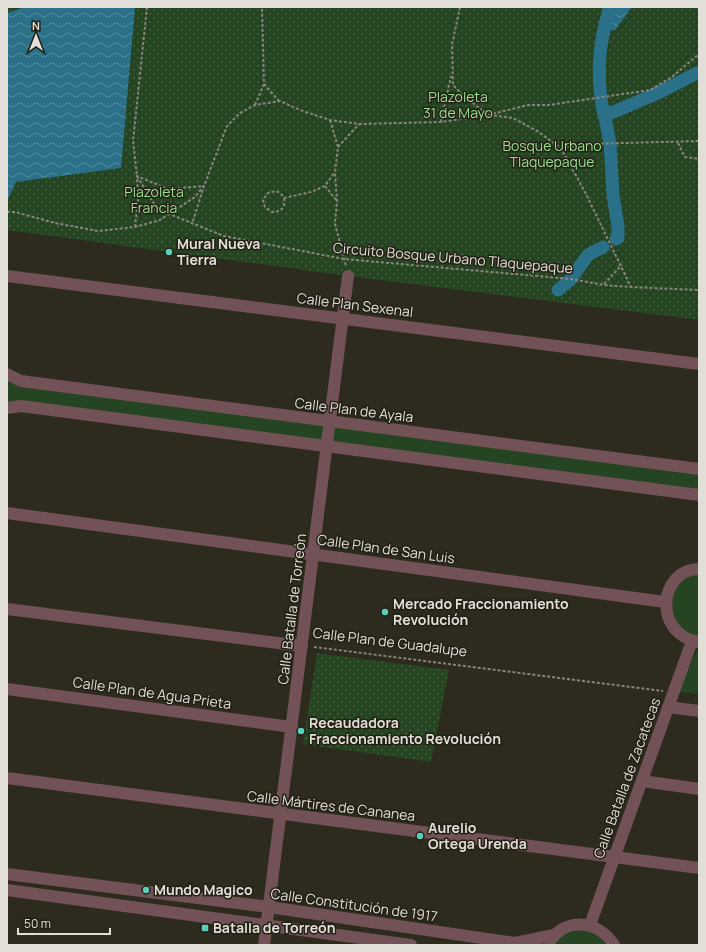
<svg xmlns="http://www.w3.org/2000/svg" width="706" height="952" font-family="Manrope,sans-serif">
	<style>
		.green { fill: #244422 }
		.park { fill: url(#park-dots) }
		.water { fill: url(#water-waves) }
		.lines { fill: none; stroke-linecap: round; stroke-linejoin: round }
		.canal { stroke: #2a7088; stroke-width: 13 }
		.path { stroke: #88867c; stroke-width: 2; stroke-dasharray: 3 2; stroke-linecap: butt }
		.minor { stroke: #735257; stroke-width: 12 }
		.poi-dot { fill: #5cceba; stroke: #232014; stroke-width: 1.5 }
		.labels { text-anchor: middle; stroke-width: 3; stroke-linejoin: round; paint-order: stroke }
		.park-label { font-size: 14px; fill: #99e092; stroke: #232014 }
		.poi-label { font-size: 14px; font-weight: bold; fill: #e1dfd7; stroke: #232014; text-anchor: start }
		.street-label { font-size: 14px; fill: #e1dfd7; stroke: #232014 }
	</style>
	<defs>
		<pattern id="park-dots" width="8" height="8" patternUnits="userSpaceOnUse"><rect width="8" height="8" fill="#244422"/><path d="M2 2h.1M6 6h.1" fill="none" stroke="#445f41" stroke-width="1.8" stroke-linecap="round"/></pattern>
		<pattern id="water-waves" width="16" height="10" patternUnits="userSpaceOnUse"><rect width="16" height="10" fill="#2a7088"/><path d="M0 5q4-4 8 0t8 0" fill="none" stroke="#538b9d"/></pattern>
	</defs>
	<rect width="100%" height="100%" fill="#2d2a1e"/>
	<!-- green -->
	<path class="green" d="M 7,377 L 328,424 L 325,443 L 7,406 Z
		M 330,422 L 699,469 L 699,495 L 328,443 Z
		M 699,569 L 699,642 L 672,626 L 670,587 Z
		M 697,650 L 699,650 L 699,694 L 678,692 Z
		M 590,925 L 612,945 L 548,945 L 551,939 Z"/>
	<!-- park -->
	<path class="park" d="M 7,7 L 699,7 L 699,320 L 348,276 L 7,230 Z
		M 317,653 L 449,670 L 431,762 L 303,744 Z"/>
	<!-- water -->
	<path class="water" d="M 24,7 L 135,7 L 121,168 L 16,182 L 7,201 L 7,13 Z
		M 603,7 L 632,7 L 615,30 L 603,31 Z"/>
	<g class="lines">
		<!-- canal -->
		<path class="canal" d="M 610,7 C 598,45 596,77 604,116 L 658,93 L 699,72
			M 603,108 L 610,143 L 613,195 L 618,226 L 618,238 L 616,239
			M 558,290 L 571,279 L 588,255 L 603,247"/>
		<!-- path -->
		<path class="path" d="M 147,7 L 133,141 L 137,176 L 157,209 L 224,236 L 344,259 L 571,279 L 604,285 L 631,287 L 699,290
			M 460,7 L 452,45 L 453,85 L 465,97 L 487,114
			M 264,84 L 279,101
			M 255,105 L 264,84 L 262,7
			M 489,115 L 513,118 L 537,131 L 561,148 L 586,194 L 631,287
			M 330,120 L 338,147 L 335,172 L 337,201 L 335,224 L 346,266
			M 441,122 L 451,76
			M 678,143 L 685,157 L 699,159
			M 338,147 L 359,124
			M 561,148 L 588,144 L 699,141
			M 325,186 L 337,201
			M 284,198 C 286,207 281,212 272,212 L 265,207 L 263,200 L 268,193 C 275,190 280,191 284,198 L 311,192 L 325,186 L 334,173
			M 7,212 L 15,212 L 55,223 L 98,231 L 135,227 L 160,220 L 195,197 L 204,186 L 227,126 L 240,113 L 255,105 L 280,101 L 300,110 L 330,120 L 359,124 L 441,122 L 488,115 L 528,105 L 549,105 L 650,90 L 672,77 L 699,54
			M 135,227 L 138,200 L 137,176 L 168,189 L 204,186 L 192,224
			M 604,284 L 622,265
			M 314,647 L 663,691"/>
		<!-- minor -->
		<path class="minor" d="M 7,276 L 699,364
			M 7,374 L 21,381 L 699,469
			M 7,408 L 21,406 L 699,495
			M 7,513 L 665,602
			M 7,609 L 302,646
			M 699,642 C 652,634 659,569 699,569
			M 7,689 L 292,727
			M 668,707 L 699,711
			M 7,778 L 699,868
			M 642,781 L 699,789
			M 7,874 L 269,907 L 515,943 L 554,935
			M 7,890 L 411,945
			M 590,925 L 692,641
			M 550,941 C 567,916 599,921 614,945
			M 264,945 L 348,276"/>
	</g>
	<!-- markers -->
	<g class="poi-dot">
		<circle cx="169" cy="252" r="4"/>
		<circle cx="385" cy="612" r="4"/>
		<circle cx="301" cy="731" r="4"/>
		<circle cx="420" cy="836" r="4"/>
		<circle cx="146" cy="890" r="4"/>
		<rect x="201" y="924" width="8" height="8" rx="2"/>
	</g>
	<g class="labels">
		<!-- park labels -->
		<g class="park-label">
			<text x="458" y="102">Plazoleta<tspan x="458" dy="16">31 de Mayo</tspan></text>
			<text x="552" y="151">Bosque Urbano<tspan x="552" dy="16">Tlaquepaque</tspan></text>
			<text x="154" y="197">Plazoleta<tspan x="154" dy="16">Francia</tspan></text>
		</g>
		<!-- poi labels -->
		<g class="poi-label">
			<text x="177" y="249">Mural Nueva<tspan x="177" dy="16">Tierra</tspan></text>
			<text x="393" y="609">Mercado Fraccionamiento<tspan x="393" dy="16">Revolución</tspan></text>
			<text x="309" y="728">Recaudadora<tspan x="309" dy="16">Fraccionamiento Revolución</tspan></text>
			<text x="428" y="833">Aurelio<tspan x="428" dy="16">Ortega Urenda</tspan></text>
			<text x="154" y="895">Mundo Magico</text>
			<text x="213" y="933">Batalla de Torreón</text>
		</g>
		<!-- street labels -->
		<g class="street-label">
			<text transform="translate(453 258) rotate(5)" y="5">Circuito Bosque Urbano Tlaquepaque</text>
			<text transform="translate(355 305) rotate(7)" y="5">Calle Plan Sexenal</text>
			<text transform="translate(354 410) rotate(7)" y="5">Calle Plan de Ayala</text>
			<text transform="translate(386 549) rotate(8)" y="5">Calle Plan de San Luis</text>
			<text transform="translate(292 609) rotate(-83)" y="5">Calle Batalla de Torreón</text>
			<text transform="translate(390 642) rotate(7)" y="5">Calle Plan de Guadalupe</text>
			<text transform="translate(152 693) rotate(8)" y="5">Calle Plan de Agua Prieta</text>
			<text transform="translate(627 778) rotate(-70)" y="5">Calle Batalla de Zacatecas</text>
			<text transform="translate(331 806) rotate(7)" y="5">Calle Mártires de Cananea</text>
			<text transform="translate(354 905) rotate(8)" y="5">Calle Constitución de 1917</text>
		</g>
	</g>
	<!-- border -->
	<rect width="706" height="952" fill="none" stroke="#e1dfd7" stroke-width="16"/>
	<!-- north arrow -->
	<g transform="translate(36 36)" stroke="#232014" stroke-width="3" paint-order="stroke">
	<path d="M0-3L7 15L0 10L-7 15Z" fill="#e1dfd7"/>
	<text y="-6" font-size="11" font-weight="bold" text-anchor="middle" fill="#e1dfd7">N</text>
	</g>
	<!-- scale -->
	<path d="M18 928v6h92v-6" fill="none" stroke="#e1dfd7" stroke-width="2"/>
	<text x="24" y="928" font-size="12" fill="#e1dfd7" stroke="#232014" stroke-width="3" paint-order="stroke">50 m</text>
</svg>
